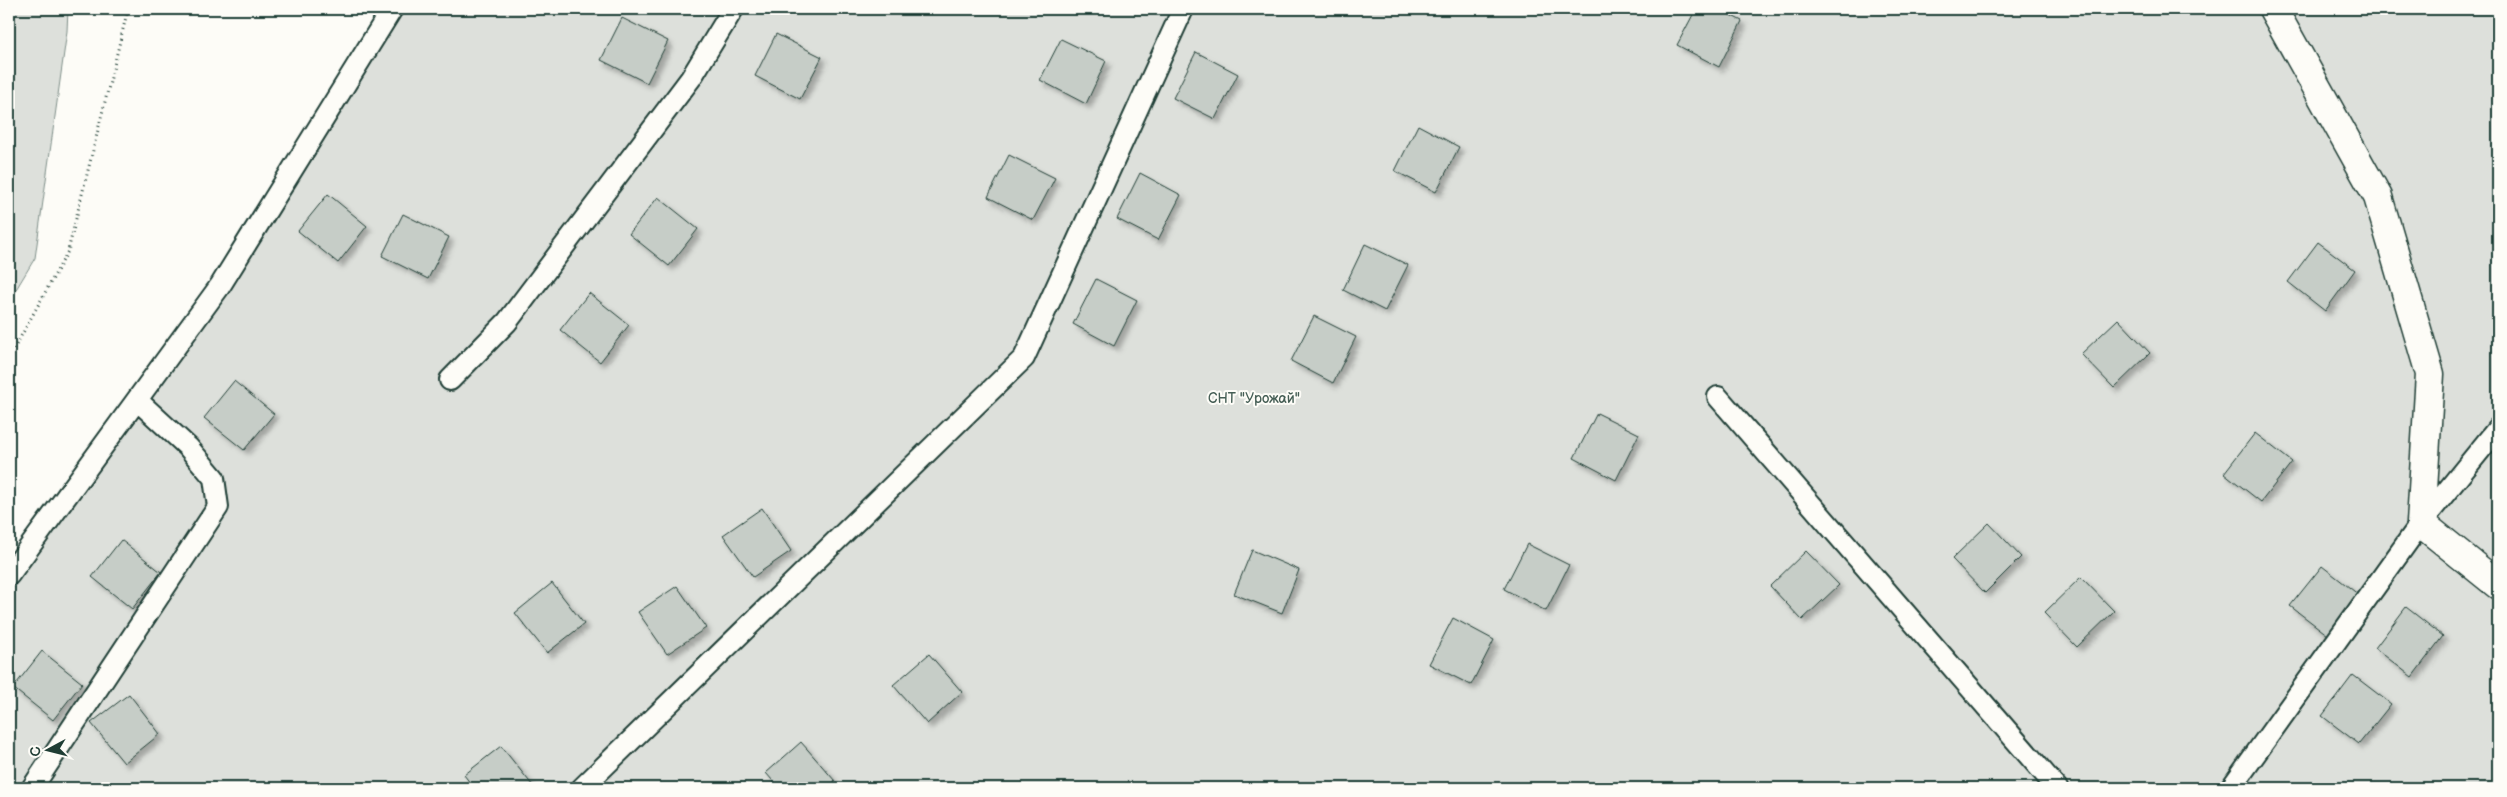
<svg xmlns="http://www.w3.org/2000/svg" width="2507" height="797" font-family="'Balsamiq Sans',sans-serif">
	<style>
		.green { fill: #dde0db; stroke: #7e8e88 }
		.building { fill: #c6cdc7; stroke: #1f3d34; filter: url(#shadow) }
		.lines { fill: none; stroke-linecap: round; stroke-linejoin: round }
		.lane-casing { stroke: #1f3d34; stroke-width: 24 }
		.street-casing { stroke: #1f3d34; stroke-width: 31 }
		.path { stroke: #1f3d34; stroke-width: 3; stroke-dasharray: 1 4; stroke-linecap: butt }
		.lane { stroke: #fdfcf7; stroke-width: 20 }
		.street { stroke: #fdfcf7; stroke-width: 28 }
		.labels { text-anchor: middle; stroke-width: 4; stroke-linejoin: round; paint-order: stroke }
		.park-label { font-size: 14px; fill: #455e55; stroke: #fdfcf7 }
	</style>
	<defs>
		<filter id="shadow"><feDropShadow dx="4.5" dy="4.5" stdDeviation="2.5" flood-color="#0004"/></filter>
	</defs>
	<rect width="100%" height="100%" fill="#fdfcf7"/>
	<filter id="ink" filterUnits="userSpaceOnUse"><feTurbulence type="fractalNoise" baseFrequency=".02" numOctaves="2"/><feDisplacementMap in="SourceGraphic" scale="10" xChannelSelector="R" yChannelSelector="G"/><feConvolveMatrix kernelMatrix="1 2 1 2 8 2 1 2 1" color-interpolation-filters="sRGB"/></filter>
	<g filter="url(#ink)">
		<!-- green -->
		<path class="green" d="M 9,9 L 68,9 L 67,31 L 35,258 L 9,301 Z
			M 390,9 L 2498,9 L 2498,788 L 9,788 L 9,569 L 173,350 Z"/>
		<!-- building -->
		<path class="building" d="M 1696,9 L 1718,9 L 1742,21 L 1719,67 L 1677,45 Z
			M 622,18 L 668,41 L 647,83 L 601,60 Z
			M 776,34 L 822,57 L 800,99 L 755,76 Z
			M 1061,39 L 1106,61 L 1086,104 L 1040,80 Z
			M 1196,52 L 1238,74 L 1215,119 L 1173,98 Z
			M 1418,125 L 1459,147 L 1436,192 L 1395,171 Z
			M 1009,155 L 1055,178 L 1033,220 L 988,197 Z
			M 1140,173 L 1181,195 L 1158,240 L 1117,219 Z
			M 328,194 L 367,226 L 338,263 L 298,231 Z
			M 658,197 L 698,229 L 669,266 L 629,234 Z
			M 403,214 L 449,237 L 428,279 L 382,256 Z
			M 2318,242 L 2355,270 L 2325,311 L 2288,282 Z
			M 1365,244 L 1408,265 L 1385,311 L 1343,290 Z
			M 1096,279 L 1137,300 L 1114,346 L 1073,324 Z
			M 589,293 L 629,325 L 600,362 L 560,330 Z
			M 1314,316 L 1356,337 L 1333,383 L 1291,361 Z
			M 2118,319 L 2150,353 L 2114,388 L 2081,354 Z
			M 234,381 L 274,414 L 244,450 L 204,418 Z
			M 1597,413 L 1639,434 L 1616,480 L 1574,458 Z
			M 2255,433 L 2292,462 L 2261,502 L 2224,473 Z
			M 762,508 L 791,551 L 753,577 L 723,535 Z
			M 1989,523 L 2021,557 L 1985,593 L 1952,559 Z
			M 121,540 L 161,572 L 132,609 L 92,577 Z
			M 1527,544 L 1569,565 L 1546,611 L 1504,589 Z
			M 1252,550 L 1299,570 L 1282,613 L 1234,594 Z
			M 1806,551 L 1839,585 L 1802,620 L 1770,586 Z
			M 2322,566 L 2359,595 L 2328,635 L 2290,606 Z
			M 2081,577 L 2114,611 L 2077,647 L 2044,613 Z
			M 552,583 L 584,624 L 547,653 L 515,613 Z
			M 677,586 L 706,628 L 667,654 L 638,612 Z
			M 2406,607 L 2443,636 L 2412,677 L 2375,648 Z
			M 1453,618 L 1494,640 L 1471,685 L 1429,664 Z
			M 42,651 L 82,683 L 53,720 L 13,688 Z
			M 929,654 L 962,692 L 927,724 L 893,685 Z
			M 2353,675 L 2391,704 L 2359,744 L 2322,716 Z
			M 129,694 L 160,734 L 124,763 L 91,723 Z
			M 801,742 L 835,781 L 826,788 L 779,788 L 766,773 Z
			M 501,746 L 533,786 L 530,788 L 474,788 L 464,775 Z"/>
		<g class="lines">
			<!-- lane casing -->
			<g class="lane-casing">
				<path id="lane" d="M 450,380 L 507,322 L 691,78 L 733,9
					M 1718,397 L 2057,788
					M 9,575 L 220,286 L 392,9
					M 32,788 L 218,507 L 214,478 L 188,447 L 137,400
					M 582,788 L 1024,358 L 1183,9
					M 2231,788 L 2421,523 L 2498,428"/>
			</g>
			<!-- street casing -->
			<g class="street-casing">
				<path id="street" d="M 2273,9 L 2378,197 L 2430,374 L 2421,523 L 2498,585"/>
			</g>
			<!-- path -->
			<path class="path" d="M 9,358 L 68,251 L 128,9"/>
			<!-- lane -->
			<use href="#lane" class="lane"/>
			<!-- street -->
			<use href="#street" class="street"/>
		</g>
	</g>
	<g class="labels">
		<!-- park labels -->
		<g class="park-label">
			<text x="1254" y="403">СНТ "Урожай"</text>
		</g>
	</g>
	<!-- margin -->
	<rect width="2507" height="797" fill="none" stroke="#fdfcf7" stroke-width="30"/>
	<rect x="15" y="15" width="2477" height="767" fill="none" stroke="#1f3d34" stroke-width="2" filter="url(#ink)"/>
	<!-- north arrow -->
	<g transform="translate(48 750) rotate(263)" stroke="#fdfcf7" stroke-width="4" paint-order="stroke">
	<path d="M0-4L9 19L0 12L-9 19Z" fill="#1f3d34"/>
	<text y="-8" font-size="14" font-weight="bold" text-anchor="middle" fill="#1f3d34">С</text>
	</g>
</svg>
